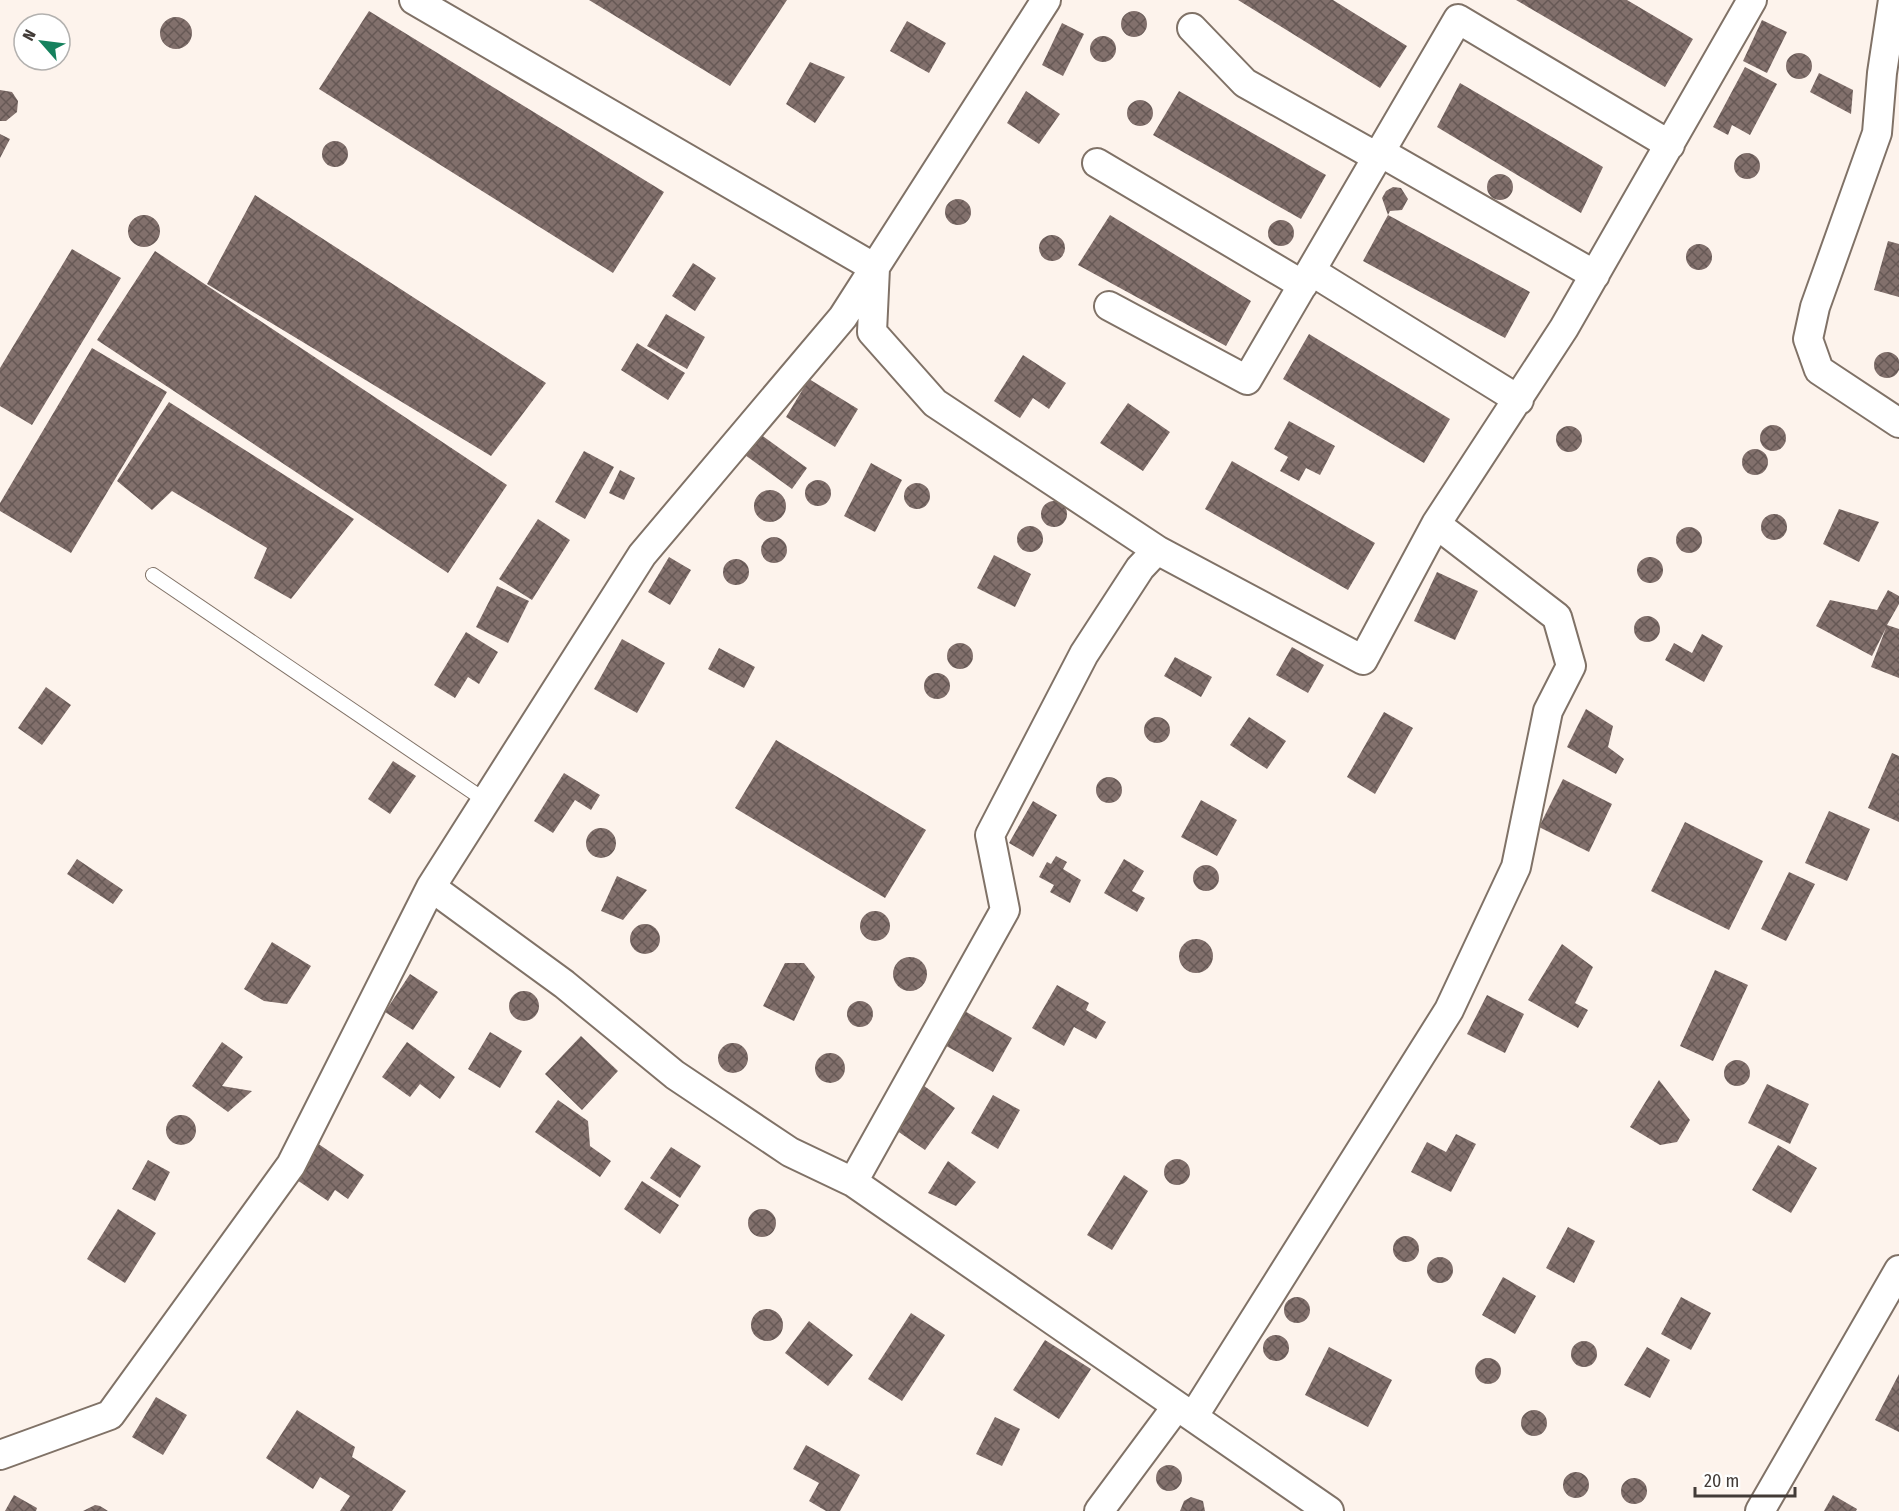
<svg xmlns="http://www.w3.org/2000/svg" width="1899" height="1511" font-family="'Fira Sans Condensed',sans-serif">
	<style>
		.building { fill: url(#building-cross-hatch) }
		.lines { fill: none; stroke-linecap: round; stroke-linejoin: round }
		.lane-casing { stroke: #807267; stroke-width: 16 }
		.street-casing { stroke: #807267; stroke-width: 32 }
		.lane { stroke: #fff; stroke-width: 14 }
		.street { stroke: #fff; stroke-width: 28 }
	</style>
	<defs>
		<pattern id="building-cross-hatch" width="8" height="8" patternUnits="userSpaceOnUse" patternTransform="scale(1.5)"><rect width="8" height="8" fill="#82706c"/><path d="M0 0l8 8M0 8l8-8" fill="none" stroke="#665855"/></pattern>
	</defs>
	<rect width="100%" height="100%" fill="#fdf3ec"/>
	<!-- building -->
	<path class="building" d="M 589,0 L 787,0 L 730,86 Z
		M 1238,0 L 1333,0 L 1407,46 L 1380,88 Z
		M 1516,0 L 1627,0 L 1693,39 L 1665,87 Z
		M 369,11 L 664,192 L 613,273 L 319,89 Z
		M1121 24a13 13 0 1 1 26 0a13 13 0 1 1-26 0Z
		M160 33a16 16 0 1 1 32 0a16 16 0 1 1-32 0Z
		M 1762,20 L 1787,32 L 1767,73 L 1743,61 Z
		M 907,21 L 946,43 L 929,73 L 890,51 Z
		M 1062,23 L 1084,34 L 1063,76 L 1042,65 Z
		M1090 49a13 13 0 1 1 26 0a13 13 0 1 1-26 0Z
		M1786 66a13 13 0 1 1 26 0a13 13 0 1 1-26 0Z
		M 810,62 L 845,77 L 815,123 L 786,104 Z
		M 1745,67 L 1777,84 L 1750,135 L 1732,125 L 1728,135 L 1713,127 Z
		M 1819,73 L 1853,90 L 1851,114 L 1810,92 Z
		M 1460,83 L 1603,167 L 1581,213 L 1437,127 Z
		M 0,90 L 12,92 L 18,101 L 17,112 L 6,121 L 0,121 Z
		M 1026,91 L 1060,114 L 1039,144 L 1007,123 Z
		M 1179,91 L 1326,175 L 1301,219 L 1153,135 Z
		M1127 113a13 13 0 1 1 26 0a13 13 0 1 1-26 0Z
		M 0,134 L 10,139 L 0,158 Z
		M322 154a13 13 0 1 1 26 0a13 13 0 1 1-26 0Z
		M1734 166a13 13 0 1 1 26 0a13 13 0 1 1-26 0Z
		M1487 187a13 13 0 1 1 26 0a13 13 0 1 1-26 0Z
		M 1393,187 L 1401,188 L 1408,199 L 1402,210 L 1390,211 L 1388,215 L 1382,198 L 1386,191 Z
		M 255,195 L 546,383 L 491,456 L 207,284 Z
		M945 212a13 13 0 1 1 26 0a13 13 0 1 1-26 0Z
		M 1110,215 L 1251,301 L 1226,346 L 1078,265 Z
		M 1388,215 L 1530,292 L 1505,338 L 1363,261 Z
		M128 231a16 16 0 1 1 32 0a16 16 0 1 1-32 0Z
		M1268 233a13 13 0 1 1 26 0a13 13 0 1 1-26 0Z
		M1039 248a13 13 0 1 1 26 0a13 13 0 1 1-26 0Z
		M 1888,241 L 1899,244 L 1899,297 L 1874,290 Z
		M1686 257a13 13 0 1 1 26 0a13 13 0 1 1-26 0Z
		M 72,249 L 121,278 L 32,425 L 0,406 L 0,368 Z
		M 155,251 L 507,485 L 448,573 L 97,340 Z
		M 693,263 L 716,278 L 695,311 L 672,296 Z
		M 666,314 L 705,337 L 687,369 L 647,346 Z
		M 1309,334 L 1450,419 L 1424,463 L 1283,379 Z
		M 637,343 L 685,373 L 668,400 L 621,370 Z
		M 92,348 L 167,392 L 71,553 L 0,511 L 0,503 Z
		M1874 365a13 13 0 1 1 26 0a13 13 0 1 1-26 0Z
		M 1023,355 L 1066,383 L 1049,409 L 1033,398 L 1020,418 L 994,401 Z
		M 809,379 L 858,409 L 835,447 L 786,417 Z
		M 169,402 L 354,519 L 291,599 L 254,578 L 267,548 L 172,491 L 152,510 L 117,481 Z
		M 1128,403 L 1170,432 L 1143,471 L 1100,443 Z
		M 1289,421 L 1335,446 L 1320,475 L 1306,468 L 1299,481 L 1280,471 L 1288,457 L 1274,449 Z
		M1760 438a13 13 0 1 1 26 0a13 13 0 1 1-26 0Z
		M1556 439a13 13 0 1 1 26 0a13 13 0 1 1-26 0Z
		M 760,434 L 807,468 L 792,489 L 745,455 Z
		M1742 462a13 13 0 1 1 26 0a13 13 0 1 1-26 0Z
		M 584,451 L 614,467 L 585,519 L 555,502 Z
		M 1232,461 L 1375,543 L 1348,590 L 1205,509 Z
		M 871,463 L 902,480 L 875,532 L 844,516 Z
		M 620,470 L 635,478 L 624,500 L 609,493 Z
		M805 493a13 13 0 1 1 26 0a13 13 0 1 1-26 0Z
		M904 496a13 13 0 1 1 26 0a13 13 0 1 1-26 0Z
		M754 506a16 16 0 1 1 32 0a16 16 0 1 1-32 0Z
		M1041 514a13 13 0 1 1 26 0a13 13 0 1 1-26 0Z
		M 1839,509 L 1879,522 L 1859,562 L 1823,544 Z
		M1761 527a13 13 0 1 1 26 0a13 13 0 1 1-26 0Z
		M 538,519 L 570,540 L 532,600 L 499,579 Z
		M1017 539a13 13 0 1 1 26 0a13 13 0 1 1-26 0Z
		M1676 540a13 13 0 1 1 26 0a13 13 0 1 1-26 0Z
		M761 550a13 13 0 1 1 26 0a13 13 0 1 1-26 0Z
		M 994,555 L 1031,574 L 1015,607 L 977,588 Z
		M 669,557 L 691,570 L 670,605 L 648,592 Z
		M1637 570a13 13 0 1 1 26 0a13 13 0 1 1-26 0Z
		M723 572a13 13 0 1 1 26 0a13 13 0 1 1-26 0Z
		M 1437,572 L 1478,591 L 1455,640 L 1414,621 Z
		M 497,586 L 529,601 L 508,643 L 476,627 Z
		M 1888,590 L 1899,596 L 1899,604 L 1887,625 L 1899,629 L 1899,678 L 1871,667 L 1886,628 L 1872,656 L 1816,626 L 1830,600 L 1877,610 Z
		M1634 629a13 13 0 1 1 26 0a13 13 0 1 1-26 0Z
		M 466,632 L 498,652 L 479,684 L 468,677 L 455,698 L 434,685 Z
		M 1702,634 L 1723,646 L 1704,682 L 1665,660 L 1674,643 L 1692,653 Z
		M 622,639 L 665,663 L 637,713 L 594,689 Z
		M947 656a13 13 0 1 1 26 0a13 13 0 1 1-26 0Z
		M 1292,647 L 1324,665 L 1308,693 L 1276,675 Z
		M 719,648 L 755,667 L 744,688 L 708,669 Z
		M 1175,657 L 1212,677 L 1201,697 L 1164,676 Z
		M924 686a13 13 0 1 1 26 0a13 13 0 1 1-26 0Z
		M 46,687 L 71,705 L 42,745 L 18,728 Z
		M 1586,709 L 1613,726 L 1608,747 L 1624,759 L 1616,774 L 1567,747 Z
		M 1384,712 L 1413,728 L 1375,794 L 1347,777 Z
		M 1249,717 L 1286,741 L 1267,769 L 1230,745 Z
		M1144 730a13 13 0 1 1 26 0a13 13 0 1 1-26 0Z
		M 776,740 L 926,830 L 885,898 L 735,808 Z
		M 1892,753 L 1899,756 L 1899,822 L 1868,808 Z
		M 393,761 L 416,776 L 390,814 L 368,799 Z
		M 564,773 L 600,795 L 591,810 L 575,800 L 553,833 L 534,821 Z
		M1096 790a13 13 0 1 1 26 0a13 13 0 1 1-26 0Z
		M 1563,779 L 1612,804 L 1589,852 L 1539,827 Z
		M 1201,800 L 1237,820 L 1217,856 L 1181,837 Z
		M 1033,801 L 1057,815 L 1033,857 L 1009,843 Z
		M 1829,811 L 1870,829 L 1847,881 L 1805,863 Z
		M 1685,822 L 1763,861 L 1729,930 L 1651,891 Z
		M586 843a15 15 0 1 1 30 0a15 15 0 1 1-30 0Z
		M 1056,856 L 1067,862 L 1063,869 L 1081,880 L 1070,903 L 1050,892 L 1054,885 L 1039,877 L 1047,862 L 1051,864 Z
		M 77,859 L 123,890 L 113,904 L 67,874 Z
		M 1124,859 L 1144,871 L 1132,891 L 1145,898 L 1137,912 L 1104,893 Z
		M1193 878a13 13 0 1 1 26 0a13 13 0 1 1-26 0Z
		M 1789,872 L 1815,884 L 1786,941 L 1761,929 Z
		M 617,876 L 647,890 L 623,920 L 601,911 Z
		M860 926a15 15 0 1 1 30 0a15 15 0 1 1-30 0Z
		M630 939a15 15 0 1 1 30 0a15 15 0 1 1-30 0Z
		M1179 956a17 17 0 1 1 34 0a17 17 0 1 1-34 0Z
		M 272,942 L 311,966 L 287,1004 L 264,1001 L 244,989 Z
		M 1562,944 L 1593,967 L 1575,1003 L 1588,1010 L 1578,1028 L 1528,1000 Z
		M893 974a17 17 0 1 1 34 0a17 17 0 1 1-34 0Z
		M 785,963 L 804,963 L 815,977 L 794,1021 L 763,1006 Z
		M 1715,970 L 1748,985 L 1713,1061 L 1680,1046 Z
		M 410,974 L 438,992 L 413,1030 L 385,1012 Z
		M 1057,985 L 1089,1003 L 1086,1010 L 1106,1022 L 1096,1039 L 1074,1027 L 1064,1046 L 1032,1028 Z
		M509 1006a15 15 0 1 1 30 0a15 15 0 1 1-30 0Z
		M 1487,995 L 1524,1014 L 1505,1053 L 1467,1034 Z
		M847 1014a13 13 0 1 1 26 0a13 13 0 1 1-26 0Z
		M 961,1009 L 1012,1038 L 993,1072 L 941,1043 Z
		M 490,1032 L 522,1051 L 500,1088 L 468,1069 Z
		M 581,1036 L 618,1071 L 582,1110 L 545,1074 Z
		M 222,1042 L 243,1057 L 222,1086 L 252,1091 L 228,1112 L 192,1086 Z
		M 407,1042 L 455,1077 L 440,1099 L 420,1084 L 410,1097 L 382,1077 Z
		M718 1058a15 15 0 1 1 30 0a15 15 0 1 1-30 0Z
		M815 1068a15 15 0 1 1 30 0a15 15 0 1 1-30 0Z
		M1724 1073a13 13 0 1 1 26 0a13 13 0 1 1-26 0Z
		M 1659,1080 L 1690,1120 L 1677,1142 L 1660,1145 L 1630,1127 Z
		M 920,1083 L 955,1108 L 925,1150 L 890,1126 Z
		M 1767,1084 L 1809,1104 L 1790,1144 L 1748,1123 Z
		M 993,1095 L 1020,1110 L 998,1149 L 971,1133 Z
		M 558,1100 L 588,1121 L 590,1146 L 611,1161 L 600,1177 L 535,1132 Z
		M166 1130a15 15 0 1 1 30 0a15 15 0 1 1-30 0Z
		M 1456,1134 L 1476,1144 L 1451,1192 L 1411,1172 L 1427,1142 L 1446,1152 Z
		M 317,1143 L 364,1175 L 348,1199 L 335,1190 L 328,1201 L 294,1178 Z
		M 1778,1145 L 1817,1168 L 1791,1213 L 1752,1190 Z
		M 671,1147 L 701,1166 L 680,1198 L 650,1178 Z
		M1164 1172a13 13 0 1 1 26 0a13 13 0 1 1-26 0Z
		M 148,1160 L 170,1172 L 155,1201 L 132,1189 Z
		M 948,1161 L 976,1182 L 956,1206 L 928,1193 Z
		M 1124,1175 L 1148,1191 L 1112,1250 L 1087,1235 Z
		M 642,1181 L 679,1205 L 660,1234 L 624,1209 Z
		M748 1223a14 14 0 1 1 28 0a14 14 0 1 1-28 0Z
		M 118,1209 L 156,1233 L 125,1283 L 87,1259 Z
		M 1568,1227 L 1595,1241 L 1574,1283 L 1546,1268 Z
		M1393 1249a13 13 0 1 1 26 0a13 13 0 1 1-26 0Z
		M1427 1270a13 13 0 1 1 26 0a13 13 0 1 1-26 0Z
		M 1503,1277 L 1536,1296 L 1515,1334 L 1482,1315 Z
		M 1681,1297 L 1711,1313 L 1691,1350 L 1661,1334 Z
		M1284 1310a13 13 0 1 1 26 0a13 13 0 1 1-26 0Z
		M751 1325a16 16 0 1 1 32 0a16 16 0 1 1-32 0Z
		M 911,1313 L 945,1335 L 902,1401 L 868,1379 Z
		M 809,1321 L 853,1355 L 828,1386 L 785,1353 Z
		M1263 1348a13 13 0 1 1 26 0a13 13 0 1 1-26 0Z
		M 1045,1340 L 1091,1369 L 1059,1419 L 1013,1390 Z
		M1571 1354a13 13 0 1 1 26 0a13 13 0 1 1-26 0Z
		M 1329,1347 L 1392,1380 L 1368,1427 L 1305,1395 Z
		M 1647,1347 L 1670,1360 L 1650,1398 L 1624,1385 Z
		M1475 1371a13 13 0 1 1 26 0a13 13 0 1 1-26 0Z
		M 1899,1374 L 1899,1432 L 1875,1420 Z
		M 156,1397 L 187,1415 L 163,1455 L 132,1437 Z
		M 297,1410 L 355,1447 L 352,1457 L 406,1491 L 392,1511 L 340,1511 L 350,1496 L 320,1477 L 313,1489 L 266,1458 Z
		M1521 1423a13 13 0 1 1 26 0a13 13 0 1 1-26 0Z
		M 995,1417 L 1020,1429 L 1002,1466 L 976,1454 Z
		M 806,1445 L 860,1475 L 840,1511 L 826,1511 L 809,1501 L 819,1483 L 793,1469 Z
		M1156 1478a13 13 0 1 1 26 0a13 13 0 1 1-26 0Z
		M1563 1485a13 13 0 1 1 26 0a13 13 0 1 1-26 0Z
		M1621 1491a13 13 0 1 1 26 0a13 13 0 1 1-26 0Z
		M 14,1495 L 37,1508 L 36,1511 L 5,1511 Z
		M 1833,1495 L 1857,1509 L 1856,1511 L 1824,1511 Z
		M 1191,1497 L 1203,1501 L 1205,1511 L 1180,1511 L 1184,1501 Z
		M 95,1505 L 100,1506 L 108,1511 L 83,1511 Z"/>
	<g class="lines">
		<!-- lane casing -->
		<g class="lane-casing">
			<path id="lane" d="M 153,575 L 486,801"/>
		</g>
		<!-- street casing -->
		<g class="street-casing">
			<path id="street" d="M 414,0 L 875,268 L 872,332 L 935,403 L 1157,550 L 1140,568 L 1084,654 L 990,835 L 1005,910 L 853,1182
				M 1893,0 L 1882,73 L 1877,133 L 1815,307 L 1808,339 L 1819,370 L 1899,423
				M 1192,28 L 1245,83 L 1377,157
				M 1380,152 L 1595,275
				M 1097,163 L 1303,285
				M 1311,271 L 1519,400
				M 1109,306 L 1247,380 L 1458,19 L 1670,145
				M 1157,550 L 1363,660 L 1436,524
				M 431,887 L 564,984 L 675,1075 L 790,1152 L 853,1182 L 1329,1511
				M 1193,1417 L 1449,1010 L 1516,867 L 1548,711 L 1571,666 L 1557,617 L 1436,524 L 1564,328 L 1752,0
				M 0,1455 L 110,1415 L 291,1165 L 431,887 L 642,555 L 843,317 L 1046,0
				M 1099,1511 L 1177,1406
				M 1760,1511 L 1899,1270"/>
		</g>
		<!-- lane -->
		<use href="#lane" class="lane"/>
		<!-- street -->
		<use href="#street" class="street"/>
	</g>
	<!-- north arrow -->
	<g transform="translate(42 42) rotate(298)"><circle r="28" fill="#ffffff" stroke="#b3b1af" stroke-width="1.5"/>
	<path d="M0-4.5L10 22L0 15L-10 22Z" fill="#15815d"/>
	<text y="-9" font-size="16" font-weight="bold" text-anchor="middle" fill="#423b37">N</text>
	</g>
	<!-- scale -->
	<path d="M1695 1487v9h100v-9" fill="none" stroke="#423b37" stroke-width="3"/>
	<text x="1704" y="1487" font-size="18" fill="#423b37" stroke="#ffffff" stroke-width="4.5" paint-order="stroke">20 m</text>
</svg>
